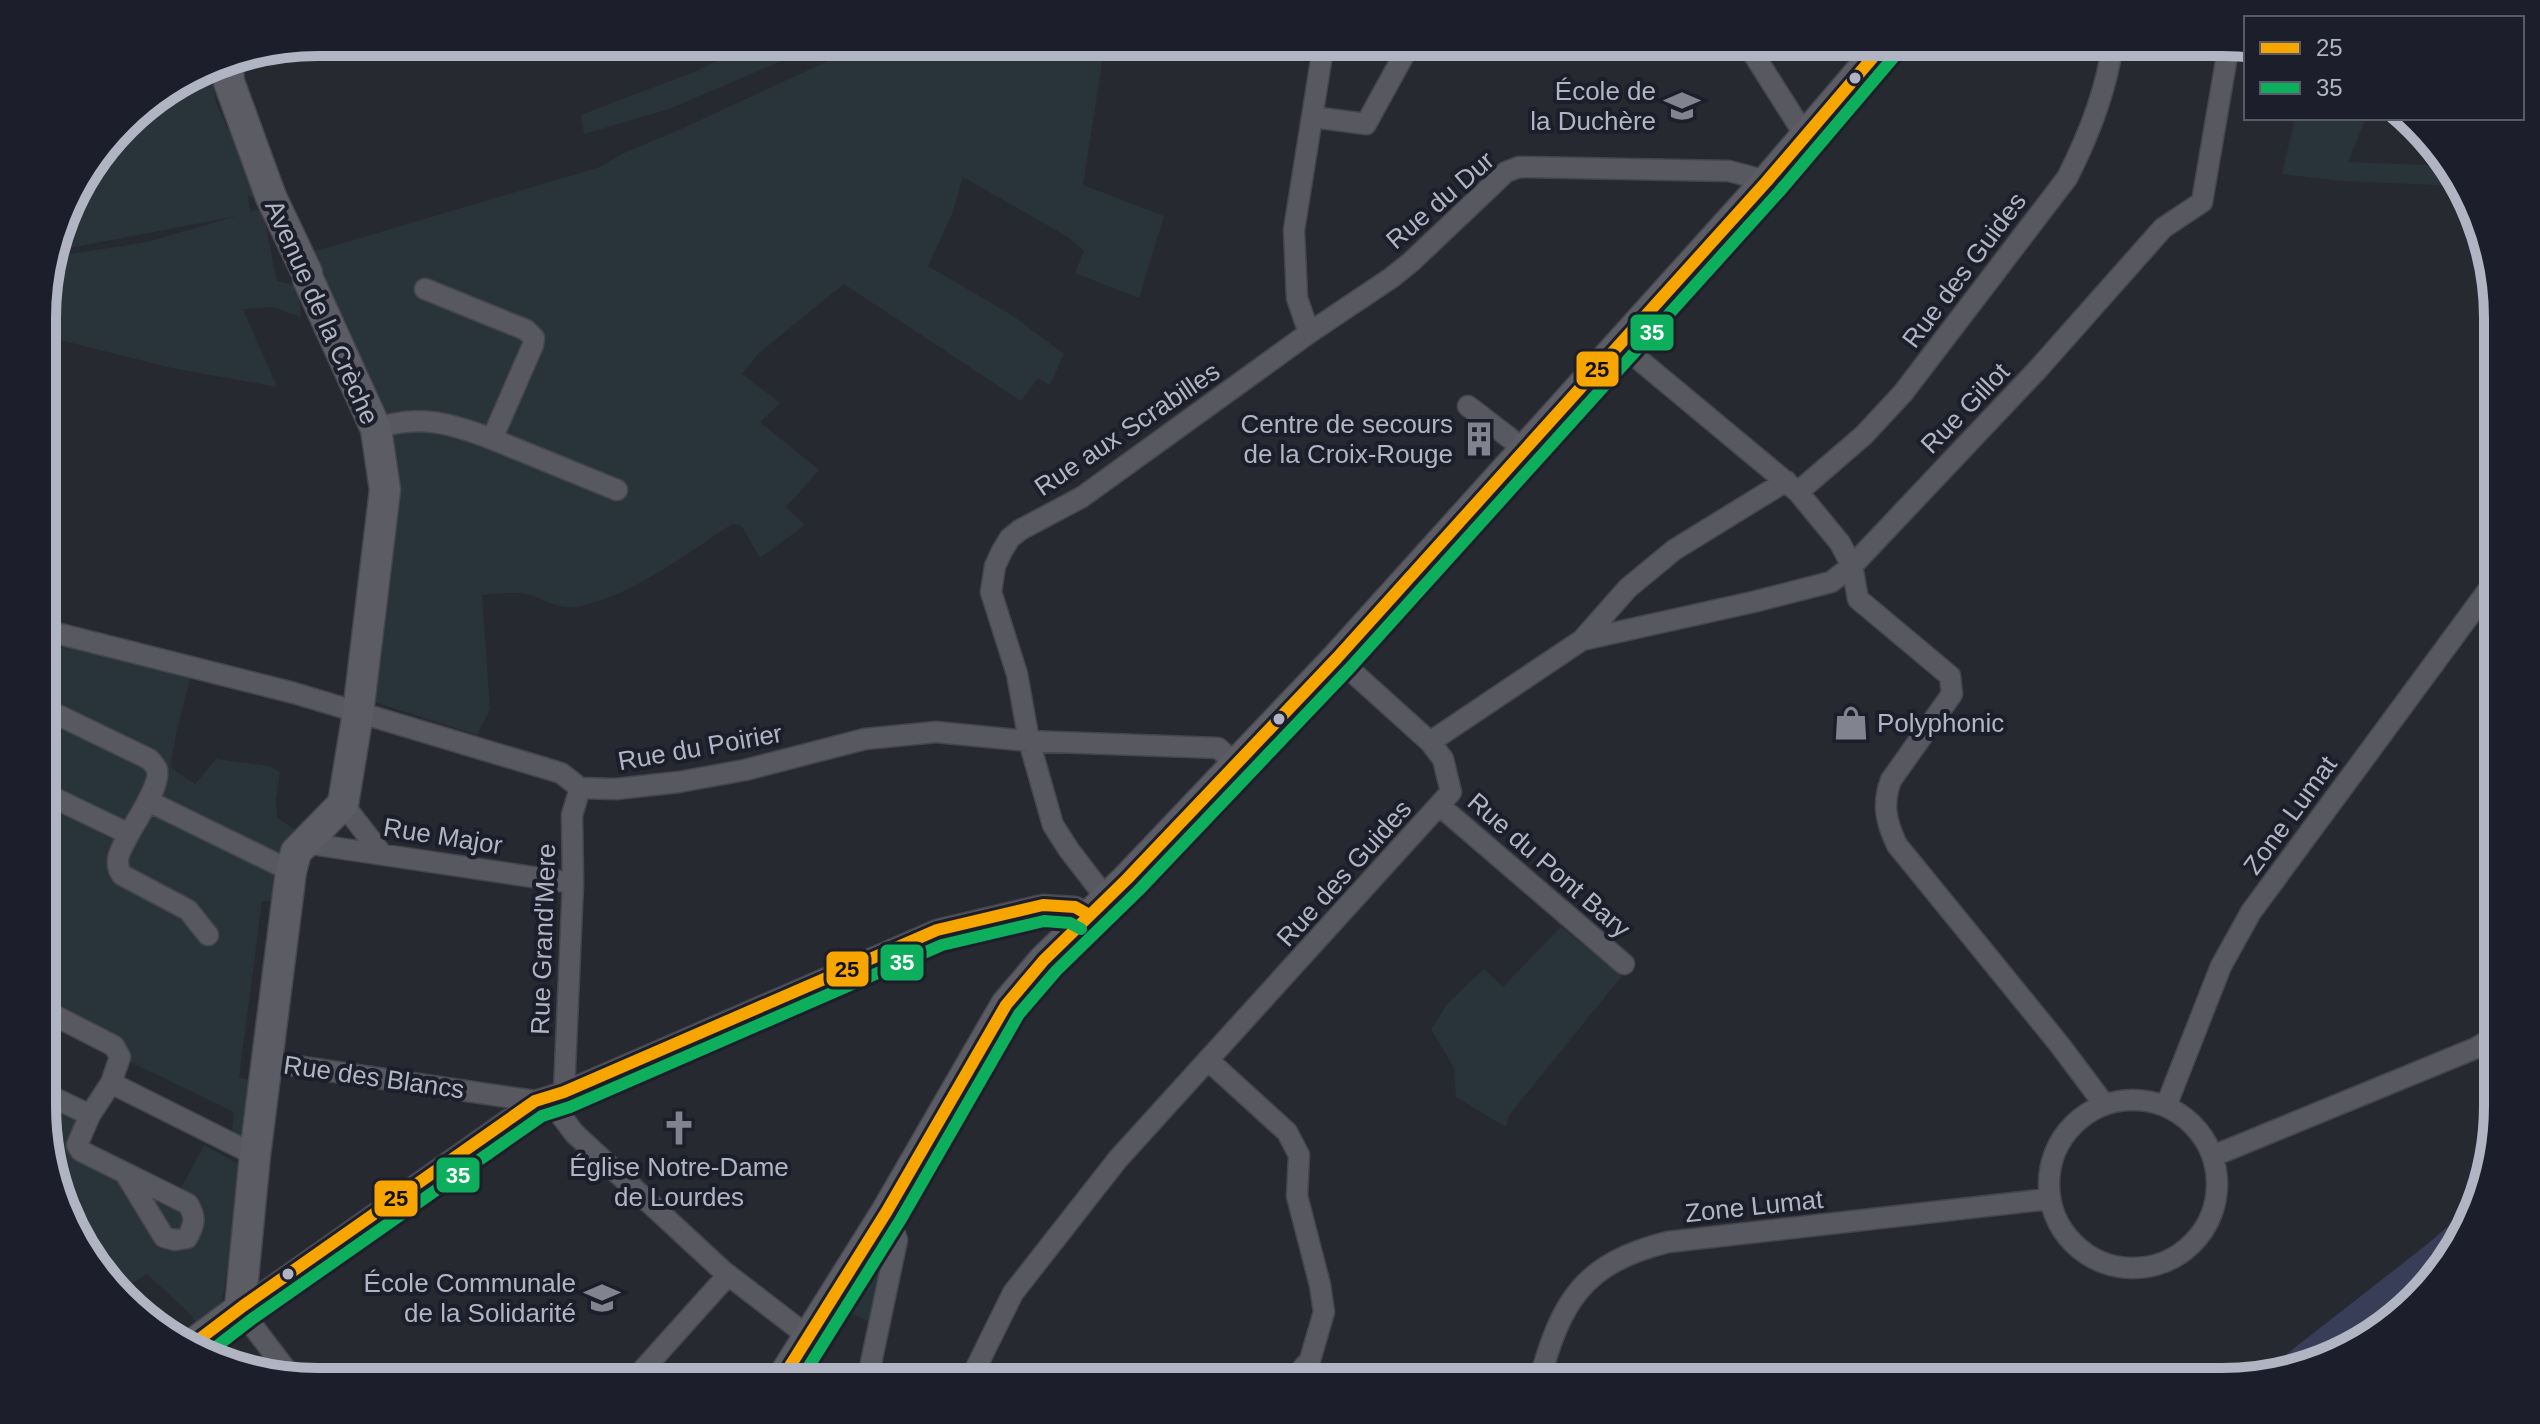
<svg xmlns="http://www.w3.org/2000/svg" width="2540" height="1424" font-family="Arial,sans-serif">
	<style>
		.green { fill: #29343a }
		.water { fill: #393e58 }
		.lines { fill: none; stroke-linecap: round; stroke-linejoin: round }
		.street-casing { stroke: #44464c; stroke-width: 23 }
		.secondary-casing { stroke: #45464e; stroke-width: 33 }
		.street { stroke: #575860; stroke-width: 20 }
		.secondary { stroke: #5c5c64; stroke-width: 30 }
		.bus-1-casing { stroke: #1c1e2b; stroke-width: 18 }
		.bus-2-casing { stroke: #1c1e2b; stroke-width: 18 }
		.bus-1 { stroke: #f7a600; stroke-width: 12 }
		.bus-2 { stroke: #0daf5c; stroke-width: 12 }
		.bus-dot { fill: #b1b4c2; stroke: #1c1e2b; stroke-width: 3 }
		.labels { text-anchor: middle; stroke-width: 8; stroke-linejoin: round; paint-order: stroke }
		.poi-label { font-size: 26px; fill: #b1b4c2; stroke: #1c1e2b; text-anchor: end }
		.street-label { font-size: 26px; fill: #b1b4c2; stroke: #1c1e2b }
		.rim { fill: none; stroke: #b1b4c2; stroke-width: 10 }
		.line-badge { stroke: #1c1e2b; stroke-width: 3 }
		.badge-label { font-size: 22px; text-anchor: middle; font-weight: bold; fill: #fff }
		.pale-badge-label { font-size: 22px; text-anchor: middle; font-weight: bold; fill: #111 }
	</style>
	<rect width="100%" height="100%" fill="#272931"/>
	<!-- green -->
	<path class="green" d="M 756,42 L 826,42 L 669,109 L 584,134 L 581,115 L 699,70 Z
		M 869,42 L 1132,42 L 1131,50 L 1104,50 L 1083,185 L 1164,216 L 1139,298 L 1075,273 L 1084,251 L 1068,237 L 963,177 L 952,214 L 928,266 L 1013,316 L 1064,354 L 1050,385 L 1038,378 L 1021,401 L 844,284 L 759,353 L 742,374 L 780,403 L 760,422 L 819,470 L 786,507 L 805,525 L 760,558 L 741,525 L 732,524 C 689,552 625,601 573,607 C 555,609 542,597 526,594 C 512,591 495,594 482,595 L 490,709 L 477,735 L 365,699 L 384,452 L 313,252 L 600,167 L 624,153 L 681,129 Z
		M 211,64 L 216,103 L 260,200 L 248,196 L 250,212 L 262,209 L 277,281 L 298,286 L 301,317 L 272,307 L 243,309 L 277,387 L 172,368 L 44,336 L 44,283 L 52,257 L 147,242 L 237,216 L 54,251 L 71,196 L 136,111 Z
		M 2295,118 L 2366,118 L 2348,162 L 2452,166 L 2459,186 L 2341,181 L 2282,174 Z
		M 79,644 L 191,675 L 177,729 L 170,767 L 195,784 L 216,759 L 269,766 L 280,772 L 276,799 L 277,818 L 302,834 L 280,902 L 262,901 L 239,1078 L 253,1080 L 247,1125 L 240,1137 L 232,1132 L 234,1112 L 44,1020 L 44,684 L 57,648 Z
		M 1561,927 L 1622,976 L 1509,1115 L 1506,1127 L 1456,1097 L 1454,1068 L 1431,1029 L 1448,1003 L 1484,969 L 1503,987 Z
		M 44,1094 L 76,1116 L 72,1135 L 180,1190 L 204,1145 L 244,1167 L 220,1313 L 205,1335 L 191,1315 L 147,1274 L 122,1290 L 89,1260 L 44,1141 Z
		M 880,1243 L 891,1252 L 873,1323 L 837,1307 Z"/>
	<!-- water -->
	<path class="water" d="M 2473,1205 L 2461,1243 L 2375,1336 L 2261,1374 L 2425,1246 Z"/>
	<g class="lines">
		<!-- street casing -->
		<g class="street-casing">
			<path id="street" d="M 1744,42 L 1749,47 L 1806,137
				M 1907,42 L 1927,47 L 1999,42
				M 1313,117 L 1366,124 L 1411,42
				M 1309,333 L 1297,298 L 1294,230 L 1324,42
				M 1619,343 L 1798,492 L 1840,543 L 1852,566 L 1858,599 L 1950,676 L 1952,694 L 1891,780 C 1882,804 1886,822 1897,845 L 2059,1044 L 2104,1104
				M 1468,406 L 1524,449
				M 376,429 C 417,413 453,424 492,439 L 533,345 L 534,338 L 526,330 L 425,289
				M 492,439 L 617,490
				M 1798,492 L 1864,435 L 1903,393 L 2067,178 C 2088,137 2107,88 2113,42
				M 44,630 L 294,693 L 561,773 L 580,788 L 616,789 L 679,782 L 745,770 L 865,739 L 936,732 L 1029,741 L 1218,748 L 1237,765
				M 1582,640 L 1753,602 L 1831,582 L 1852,566 L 2039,368 L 2163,228 L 2202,202 L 2229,44
				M 1337,658 L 1430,742
				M 44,720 L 52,716 L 60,716 L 149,759 C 152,762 156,766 157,770 C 161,784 136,821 129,834 L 44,793
				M 148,801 L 291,871
				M 343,804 L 381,853
				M 1440,806 L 1624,964
				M 129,834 C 122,848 112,861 122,875 L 188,910 L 208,935
				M 304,843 L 573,883
				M 1106,898 L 1069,850 L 1053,825 L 1029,741 L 1017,674 L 991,592 L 995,566 L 1002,551 L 1010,538 L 1020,530 L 1082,497 L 1309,333 L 1391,278 L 1411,262 L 1506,172 L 1519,167 L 1729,171 L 1767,181
				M 44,1010 L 114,1046 L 120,1057 L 111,1083 L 90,1115 L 44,1093
				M 1209,1061 L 1287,1132 L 1299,1155 L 1297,1196 L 1320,1285 L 1324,1312 L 1310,1360 L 1291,1382
				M 268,1062 L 535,1101
				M 111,1083 L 255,1155
				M 564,1092 L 573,883 L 572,815 L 580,788
				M 548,1098 L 574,1133 L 723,1271 L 809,1337
				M2049 1184a84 84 0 1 1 168 0a84 84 0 1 1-168 0Z
				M 2166,1106 L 2221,966 L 2251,912 L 2497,578
				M 90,1115 L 77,1145 L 81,1151 L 188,1204 C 196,1217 195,1224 187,1238 L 175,1240 L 164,1237 L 125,1173
				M 2213,1156 L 2476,1048 L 2497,1035
				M 290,1375 L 240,1309 L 535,1101 L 564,1092 L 937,930 L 1043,905 L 1075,907 L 1089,915
				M 632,1382 L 728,1275
				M 867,1382 L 897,1240 L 887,1211
				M 969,1382 L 1013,1293 L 1118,1159 L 1451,792 L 1443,759 L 1430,742 L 1582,640 L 1628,588 L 1674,550 L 1786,481
				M 1539,1382 C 1561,1301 1583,1263 1668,1242 L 2049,1199"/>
		</g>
		<!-- secondary casing -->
		<g class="secondary-casing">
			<path id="secondary" d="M 227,60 L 229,82 L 271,197 L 307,273
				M 189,1347 L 240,1309 L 255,1155 L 291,871 L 296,852 L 343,804 L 358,713 L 385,490 L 376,429 L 308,279
				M 780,1382 L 887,1211 L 1006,1005 L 1044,960 L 1127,879 L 1337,658 L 1767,181 L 1886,42"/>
		</g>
		<!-- street -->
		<use href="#street" class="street"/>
		<!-- secondary -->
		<use href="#secondary" class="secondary"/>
		<!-- bus-1 casing -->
		<g class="bus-1-casing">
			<path id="bus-1" d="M 189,1347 L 243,1306 L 535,1101 L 564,1092 L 937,930 L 1043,905 L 1075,907 L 1089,915
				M 780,1382 L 887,1211 L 1006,1005 L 1044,960 L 1127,879 L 1337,658 L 1767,181 L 1886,42"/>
		</g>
		<!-- bus-2 casing -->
		<g class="bus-2-casing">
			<path id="bus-2" d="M 208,1353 L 252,1319 L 542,1116 L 570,1107 L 942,945 L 1044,921 L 1070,923 L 1081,929
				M 799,1382 L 901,1219 L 1019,1014 L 1056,971 L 1139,890 L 1349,669 L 1779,192 L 1898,52"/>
		</g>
		<!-- bus-1 -->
		<use href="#bus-1" class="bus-1"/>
		<!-- bus-2 -->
		<use href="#bus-2" class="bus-2"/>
	</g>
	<!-- icons -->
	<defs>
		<g id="school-bare" transform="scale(2.76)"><path d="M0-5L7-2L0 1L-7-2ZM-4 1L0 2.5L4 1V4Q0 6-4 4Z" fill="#81838f" stroke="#1c1e2b" stroke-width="2.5" paint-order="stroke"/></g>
		<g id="building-bare" transform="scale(2.76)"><path d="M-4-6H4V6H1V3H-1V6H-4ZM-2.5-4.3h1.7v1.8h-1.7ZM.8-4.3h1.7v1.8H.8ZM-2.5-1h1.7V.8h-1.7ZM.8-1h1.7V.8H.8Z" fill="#81838f" stroke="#1c1e2b" stroke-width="2.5" paint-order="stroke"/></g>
		<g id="shop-bare" transform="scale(2.76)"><path d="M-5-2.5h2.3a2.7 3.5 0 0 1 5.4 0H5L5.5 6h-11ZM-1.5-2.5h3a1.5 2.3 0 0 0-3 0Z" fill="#81838f" stroke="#1c1e2b" stroke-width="2.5" paint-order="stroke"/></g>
		<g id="church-bare" transform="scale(2.76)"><path d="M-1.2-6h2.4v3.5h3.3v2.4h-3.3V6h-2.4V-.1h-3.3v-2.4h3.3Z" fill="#81838f" stroke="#1c1e2b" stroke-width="2.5" paint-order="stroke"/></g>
	</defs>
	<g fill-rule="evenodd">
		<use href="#school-bare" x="1682" y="106"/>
		<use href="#building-bare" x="1479" y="439"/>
		<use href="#shop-bare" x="1851" y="723"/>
		<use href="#church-bare" x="679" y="1128"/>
		<use href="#school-bare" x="602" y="1298"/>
	</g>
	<!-- markers -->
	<g class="bus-dot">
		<circle cx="1855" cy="78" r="7"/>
		<circle cx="1279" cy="719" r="7"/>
		<circle cx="288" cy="1274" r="7"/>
	</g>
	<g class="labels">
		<!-- poi labels -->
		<g class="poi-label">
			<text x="1656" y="100">École de<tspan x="1656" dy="30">la Duchère</tspan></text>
			<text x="1453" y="433">Centre de secours<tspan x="1453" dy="30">de la Croix-Rouge</tspan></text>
			<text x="1877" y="732" text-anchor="start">Polyphonic</text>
			<text x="679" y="1176" text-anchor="middle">Église Notre-Dame<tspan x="679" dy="30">de Lourdes</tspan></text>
			<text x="576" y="1292">École Communale<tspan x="576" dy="30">de la Solidarité</tspan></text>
		</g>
		<!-- street labels -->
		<g class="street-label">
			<text transform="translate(1440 200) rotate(-41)" y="9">Rue du Dur</text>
			<text transform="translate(1964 270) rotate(-53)" y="9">Rue des Guides</text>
			<text transform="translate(322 312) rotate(66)" y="9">Avenue de la Crèche</text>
			<text transform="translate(1965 408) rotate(-46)" y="9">Rue Gillot</text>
			<text transform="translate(1127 429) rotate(-34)" y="9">Rue aux Scrabilles</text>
			<text transform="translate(700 747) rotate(-10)" y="9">Rue du Poirier</text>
			<text transform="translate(2290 815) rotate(-54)" y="9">Zone Lumat</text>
			<text transform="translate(443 836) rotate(9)" y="9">Rue Major</text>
			<text transform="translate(1549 865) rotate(41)" y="9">Rue du Pont Bary</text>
			<text transform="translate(1344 873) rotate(-48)" y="9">Rue des Guides</text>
			<text transform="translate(543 939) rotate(-88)" y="9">Rue Grand'Mere</text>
			<text transform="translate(374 1077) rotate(8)" y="9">Rue des Blancs</text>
			<text transform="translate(1754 1206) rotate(-6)" y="9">Zone Lumat</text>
		</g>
	</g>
	<!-- crop -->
	<path d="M0 0H2540V1424H0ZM318 56H2222A262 262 0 0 1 2484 318V1106A262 262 0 0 1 2222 1368H318A262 262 0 0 1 56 1106V318A262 262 0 0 1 318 56Z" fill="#1c1e2b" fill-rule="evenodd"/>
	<path class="rim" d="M318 56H2222A262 262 0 0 1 2484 318V1106A262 262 0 0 1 2222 1368H318A262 262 0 0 1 56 1106V318A262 262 0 0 1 318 56Z"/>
	<g class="line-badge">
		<rect x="1629" y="313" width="46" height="39" rx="8" fill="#0daf5c"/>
		<rect x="1575" y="350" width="45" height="38" rx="8" fill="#f7a600"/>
		<rect x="879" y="943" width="46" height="39" rx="8" fill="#0daf5c"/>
		<rect x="825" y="950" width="45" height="38" rx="8" fill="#f7a600"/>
		<rect x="435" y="1156" width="46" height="38" rx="8" fill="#0daf5c"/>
		<rect x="373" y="1179" width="46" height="39" rx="8" fill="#f7a600"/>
	</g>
	<g class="badge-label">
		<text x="1652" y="340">35</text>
		<text x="902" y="970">35</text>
		<text x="458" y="1183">35</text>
	</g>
	<g class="pale-badge-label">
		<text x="1597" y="377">25</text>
		<text x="847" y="977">25</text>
		<text x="396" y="1206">25</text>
	</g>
	<!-- legend -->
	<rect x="2244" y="16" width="280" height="104" fill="#1c1e2b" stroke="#585a67" stroke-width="2"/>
	<rect x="2260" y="42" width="40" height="12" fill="#f7a600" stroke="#585a67" stroke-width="2"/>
	<text x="2316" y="56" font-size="24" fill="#b1b4c2">25</text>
	<rect x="2260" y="82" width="40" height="12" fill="#0daf5c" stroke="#585a67" stroke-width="2"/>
	<text x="2316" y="96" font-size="24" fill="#b1b4c2">35</text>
</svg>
